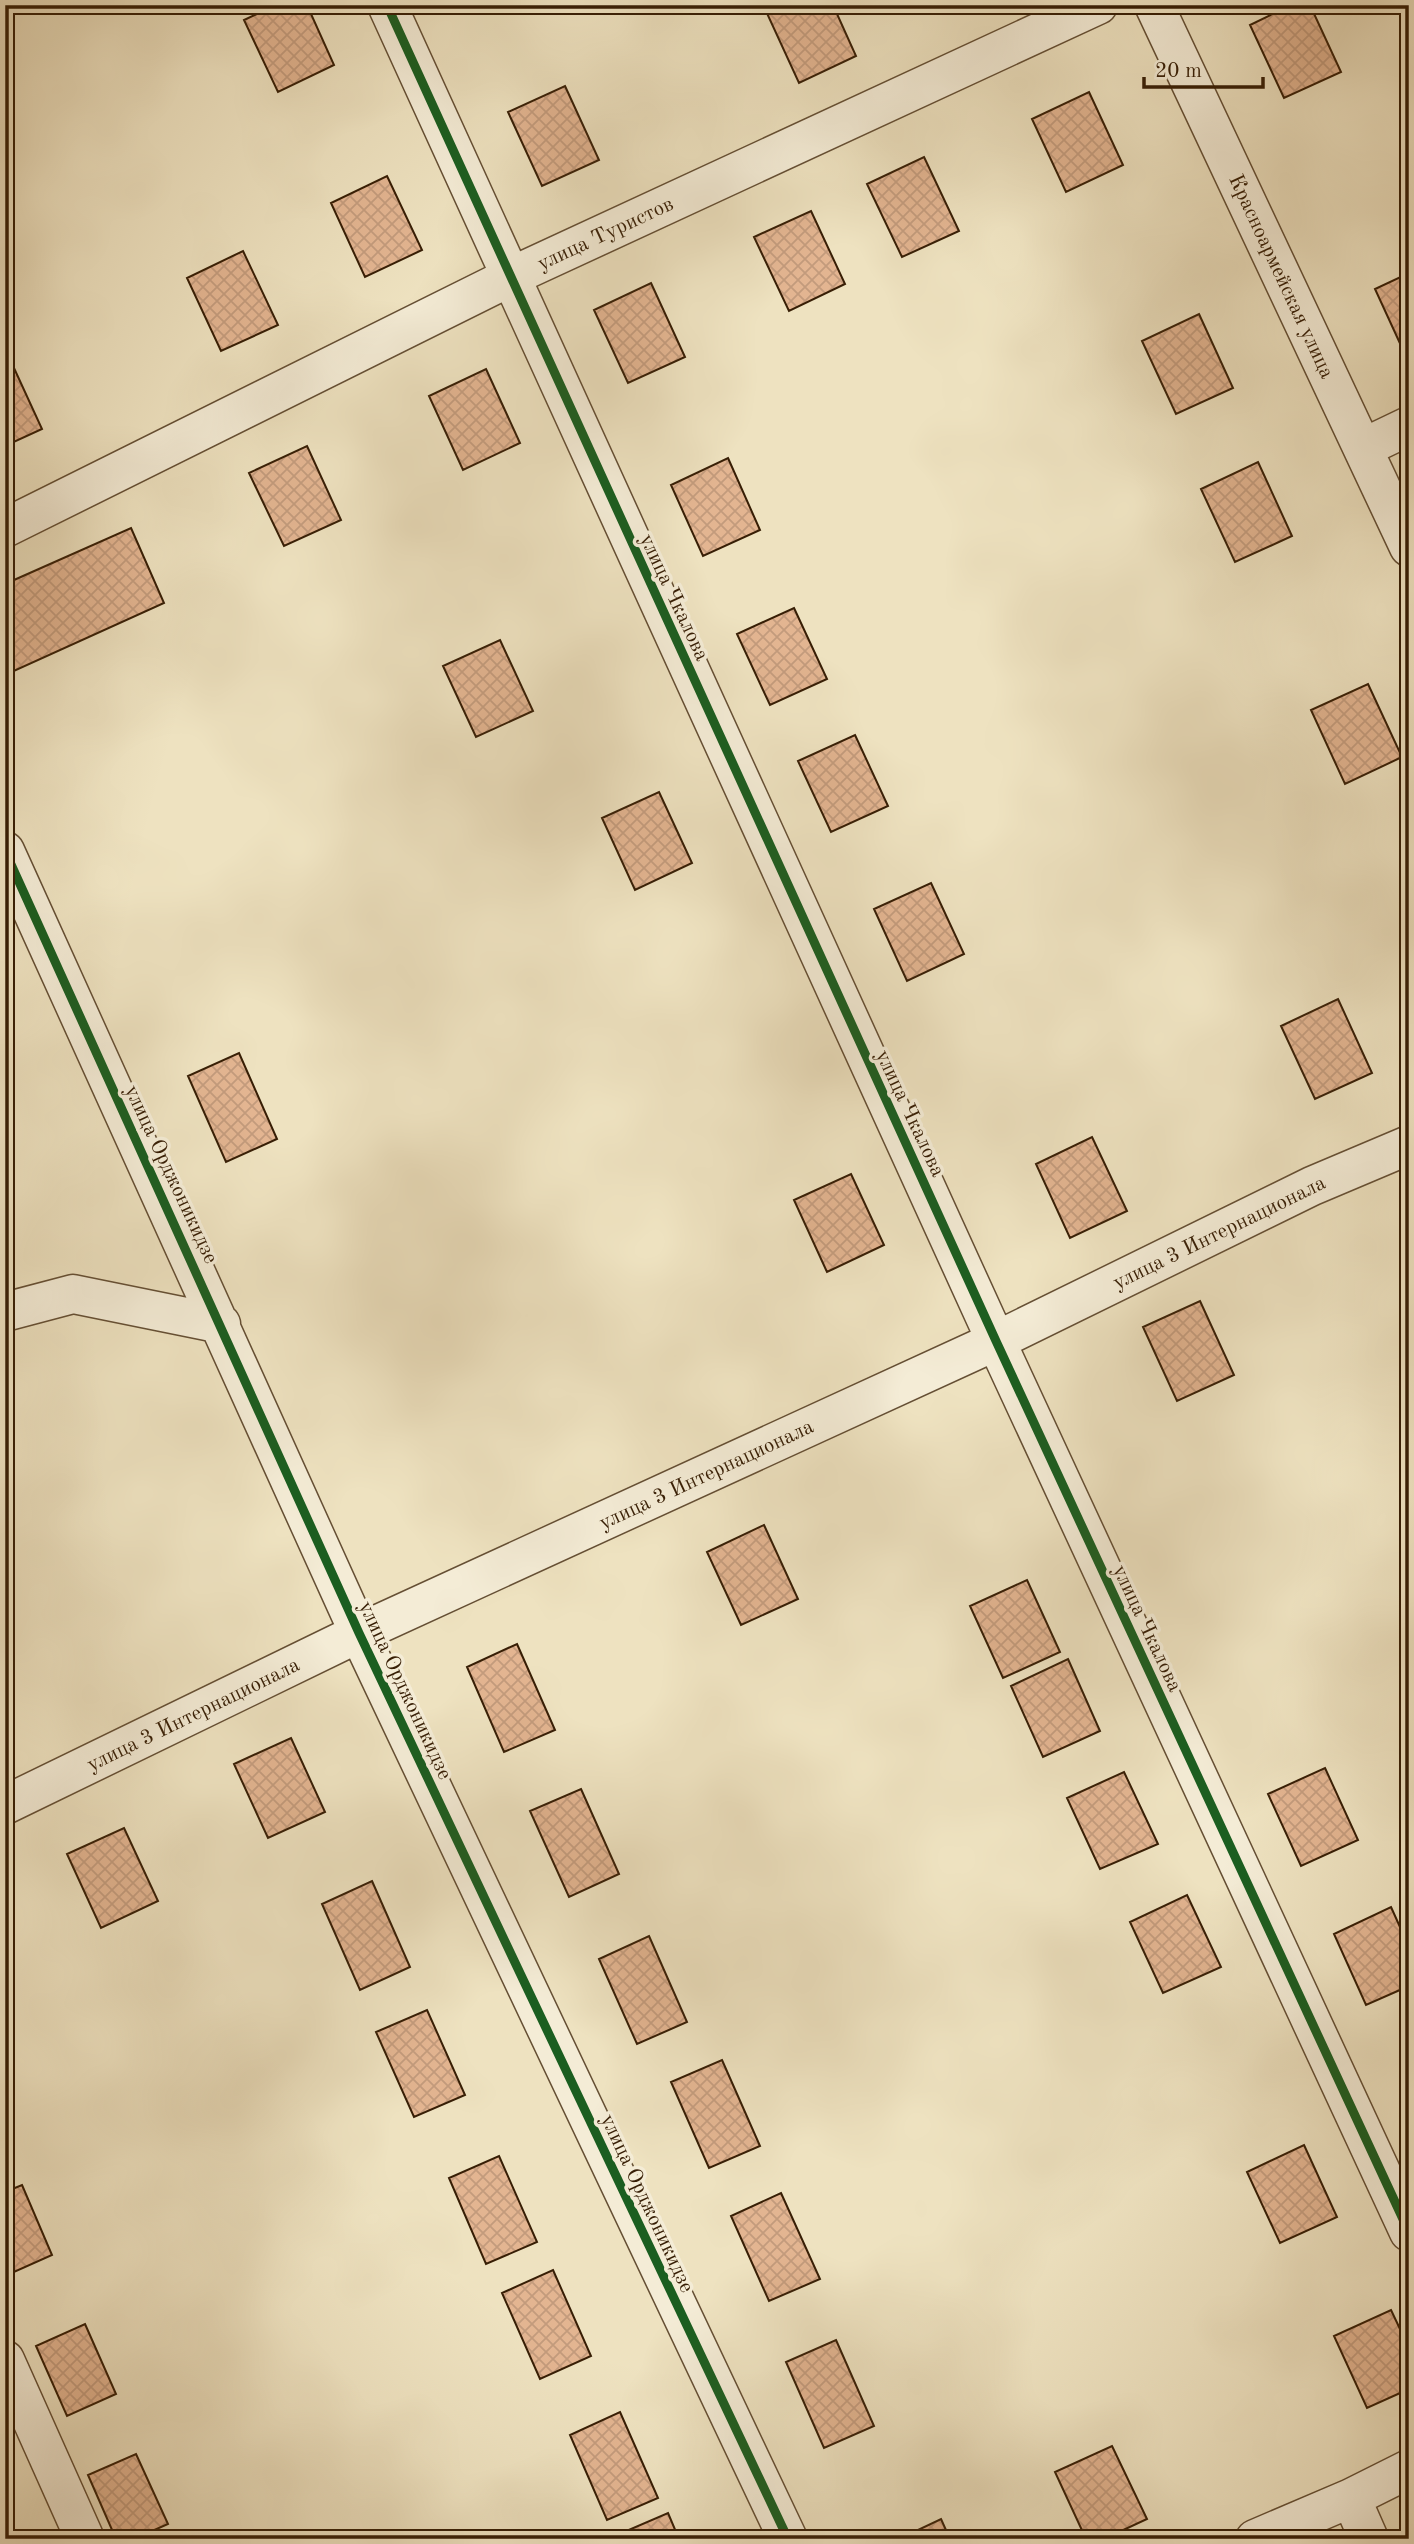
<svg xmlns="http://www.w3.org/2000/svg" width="1414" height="2544" font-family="'Old Standard TT',serif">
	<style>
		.building { fill: url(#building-cross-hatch); stroke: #371e05; stroke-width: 2 }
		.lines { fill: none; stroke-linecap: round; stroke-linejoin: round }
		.minor-casing { stroke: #654f34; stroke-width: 41 }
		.minor { stroke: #f4ecd6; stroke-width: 38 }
		.cycleway-casing { stroke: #f4ecd6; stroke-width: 13 }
		.cycleway { stroke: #1b5e20; stroke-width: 9 }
		.labels { text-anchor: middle; stroke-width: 7; stroke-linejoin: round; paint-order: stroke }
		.street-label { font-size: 21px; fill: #371e05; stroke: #f4ecd6 }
	</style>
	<defs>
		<pattern id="building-cross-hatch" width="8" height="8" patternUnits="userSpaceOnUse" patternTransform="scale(1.75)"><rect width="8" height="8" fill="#e3b591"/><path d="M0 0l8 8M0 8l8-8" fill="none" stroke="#c39b7c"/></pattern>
	</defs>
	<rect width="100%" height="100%" fill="#eee2c0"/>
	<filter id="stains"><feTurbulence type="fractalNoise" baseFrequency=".00286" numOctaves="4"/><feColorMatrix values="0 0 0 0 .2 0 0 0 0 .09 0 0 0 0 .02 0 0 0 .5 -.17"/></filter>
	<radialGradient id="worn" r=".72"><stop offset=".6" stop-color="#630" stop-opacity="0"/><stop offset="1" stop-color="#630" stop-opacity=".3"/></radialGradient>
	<!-- building -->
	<path class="building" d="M 276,5 L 307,5 L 334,65 L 278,92 L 244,20 Z
		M 773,5 L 833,5 L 856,56 L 799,83 L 765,9 Z
		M 1291,5 L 1310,5 L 1341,72 L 1284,98 L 1250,25 Z
		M 565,86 L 599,160 L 542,186 L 508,112 Z
		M 1089,92 L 1123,165 L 1066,192 L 1032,119 Z
		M 924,157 L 959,231 L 902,257 L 867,184 Z
		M 387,176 L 422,250 L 365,277 L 331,203 Z
		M 811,211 L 845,284 L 789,311 L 754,237 Z
		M 243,251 L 278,325 L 221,351 L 187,278 Z
		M 1409,273 L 1409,363 L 1375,289 Z
		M 651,283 L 685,357 L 628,383 L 594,310 Z
		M 1199,314 L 1233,388 L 1176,414 L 1142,341 Z
		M 8,355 L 42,429 L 5,446 L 5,356 Z
		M 486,369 L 520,443 L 463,470 L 429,396 Z
		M 307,446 L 341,520 L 284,546 L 249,473 Z
		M 728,458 L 760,530 L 703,556 L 671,485 Z
		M 1258,462 L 1292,536 L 1235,562 L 1201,489 Z
		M 131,528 L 164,603 L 5,675 L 5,584 Z
		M 794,608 L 827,679 L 770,705 L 737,634 Z
		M 500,640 L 533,711 L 476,737 L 443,666 Z
		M 1368,684 L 1402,757 L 1345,784 L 1311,710 Z
		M 855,735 L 888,806 L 831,832 L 798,761 Z
		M 659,792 L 692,863 L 635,890 L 602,818 Z
		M 931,883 L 964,954 L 907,981 L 874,909 Z
		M 1338,999 L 1372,1073 L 1315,1099 L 1281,1026 Z
		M 239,1053 L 277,1139 L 226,1162 L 188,1076 Z
		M 1092,1137 L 1127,1211 L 1070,1238 L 1036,1164 Z
		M 851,1174 L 884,1245 L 827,1272 L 794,1200 Z
		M 1200,1301 L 1234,1375 L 1177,1401 L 1143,1327 Z
		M 764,1525 L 798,1599 L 741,1625 L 707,1552 Z
		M 1027,1580 L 1060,1652 L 1003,1678 L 970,1606 Z
		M 517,1644 L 555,1730 L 504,1752 L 467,1667 Z
		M 1068,1659 L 1100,1731 L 1043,1757 L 1011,1686 Z
		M 291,1738 L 325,1812 L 268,1838 L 234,1764 Z
		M 1325,1768 L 1358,1840 L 1301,1866 L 1268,1794 Z
		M 1124,1772 L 1158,1844 L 1100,1869 L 1067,1798 Z
		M 581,1789 L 619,1874 L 569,1897 L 530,1811 Z
		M 124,1828 L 158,1901 L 101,1928 L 67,1854 Z
		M 372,1881 L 410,1967 L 360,1990 L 322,1904 Z
		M 1187,1895 L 1221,1967 L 1163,1993 L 1130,1922 Z
		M 1391,1907 L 1409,1947 L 1409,1986 L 1366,2005 L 1334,1934 Z
		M 649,1936 L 687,2022 L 637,2044 L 599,1959 Z
		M 427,2010 L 465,2095 L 414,2117 L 376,2032 Z
		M 722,2060 L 760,2146 L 709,2168 L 671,2082 Z
		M 1304,2145 L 1337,2217 L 1280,2243 L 1247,2172 Z
		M 499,2156 L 537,2242 L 486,2264 L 449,2178 Z
		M 22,2185 L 52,2255 L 5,2276 L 5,2192 Z
		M 781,2193 L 820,2279 L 769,2301 L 731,2216 Z
		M 553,2270 L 591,2356 L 540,2379 L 502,2293 Z
		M 1391,2310 L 1409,2348 L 1409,2389 L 1367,2408 L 1334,2336 Z
		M 85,2324 L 116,2394 L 67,2416 L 36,2346 Z
		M 836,2340 L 874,2426 L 824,2448 L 786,2362 Z
		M 620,2412 L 658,2498 L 607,2520 L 570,2435 Z
		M 1112,2446 L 1147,2519 L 1104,2539 L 1086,2539 L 1055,2472 Z
		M 136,2454 L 168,2524 L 134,2539 L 116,2539 L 88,2475 Z
		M 668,2513 L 679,2539 L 619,2539 L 617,2535 Z
		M 941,2519 L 950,2539 L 899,2539 Z"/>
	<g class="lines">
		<!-- minor casing -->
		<g class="minor-casing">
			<path id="minor" d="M 387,5 L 996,1341 L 1409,2232
				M 1154,5 L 1409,547
				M 1363,448 L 1409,426
				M 5,528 L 510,277 L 1098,5
				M 5,851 L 359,1633 L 788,2539
				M 5,1312 L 73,1294 L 221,1324
				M 5,1805 L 359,1633 L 996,1341 L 1312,1186 L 1409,1145
				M 5,2360 L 85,2539
				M 1351,2498 L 1369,2539
				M 1255,2539 L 1351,2498 L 1409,2469"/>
		</g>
		<!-- minor -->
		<use href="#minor" class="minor"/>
		<!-- cycleway casing -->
		<g class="cycleway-casing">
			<path id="cycleway" d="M 387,5 L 996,1341 L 1409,2232
				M 5,851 L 359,1633 L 788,2539"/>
		</g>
		<!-- cycleway -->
		<use href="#cycleway" class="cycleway"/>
	</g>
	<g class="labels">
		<!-- street labels -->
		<g class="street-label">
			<text transform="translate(605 233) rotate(-25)" y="7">улица Туристов</text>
			<text transform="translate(1282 276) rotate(65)" y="7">Красноармейская улица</text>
			<text transform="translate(675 597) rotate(65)" y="7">улица Чкалова</text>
			<text transform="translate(911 1113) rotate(65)" y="7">улица Чкалова</text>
			<text transform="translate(172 1174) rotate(65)" y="7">улица Орджоникидзе</text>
			<text transform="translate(1219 1232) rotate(-26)" y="7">улица 3 Интернационала</text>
			<text transform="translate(706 1474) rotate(-25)" y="7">улица 3 Интернационала</text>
			<text transform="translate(1148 1628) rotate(65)" y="7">улица Чкалова</text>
			<text transform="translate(406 1690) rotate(65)" y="7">улица Орджоникидзе</text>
			<text transform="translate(193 1714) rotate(-26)" y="7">улица 3 Интернационала</text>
			<text transform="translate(648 2203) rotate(65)" y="7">улица Орджоникидзе</text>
		</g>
	</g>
	<!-- margin -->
	<rect width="1414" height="2544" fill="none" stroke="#eee2c0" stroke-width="28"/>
	<rect x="7" y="7" width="1400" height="2530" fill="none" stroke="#371e05" stroke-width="3.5"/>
	<rect x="14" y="14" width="1386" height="2516" fill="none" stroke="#371e05" stroke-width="2"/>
	<!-- scale -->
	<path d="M1144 77v10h119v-10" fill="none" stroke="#371e05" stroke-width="3.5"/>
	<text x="1155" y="77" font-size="21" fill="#371e05" stroke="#f4ecd6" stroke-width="5" paint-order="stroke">20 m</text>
	<rect width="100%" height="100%" filter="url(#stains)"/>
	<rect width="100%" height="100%" fill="url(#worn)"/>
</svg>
